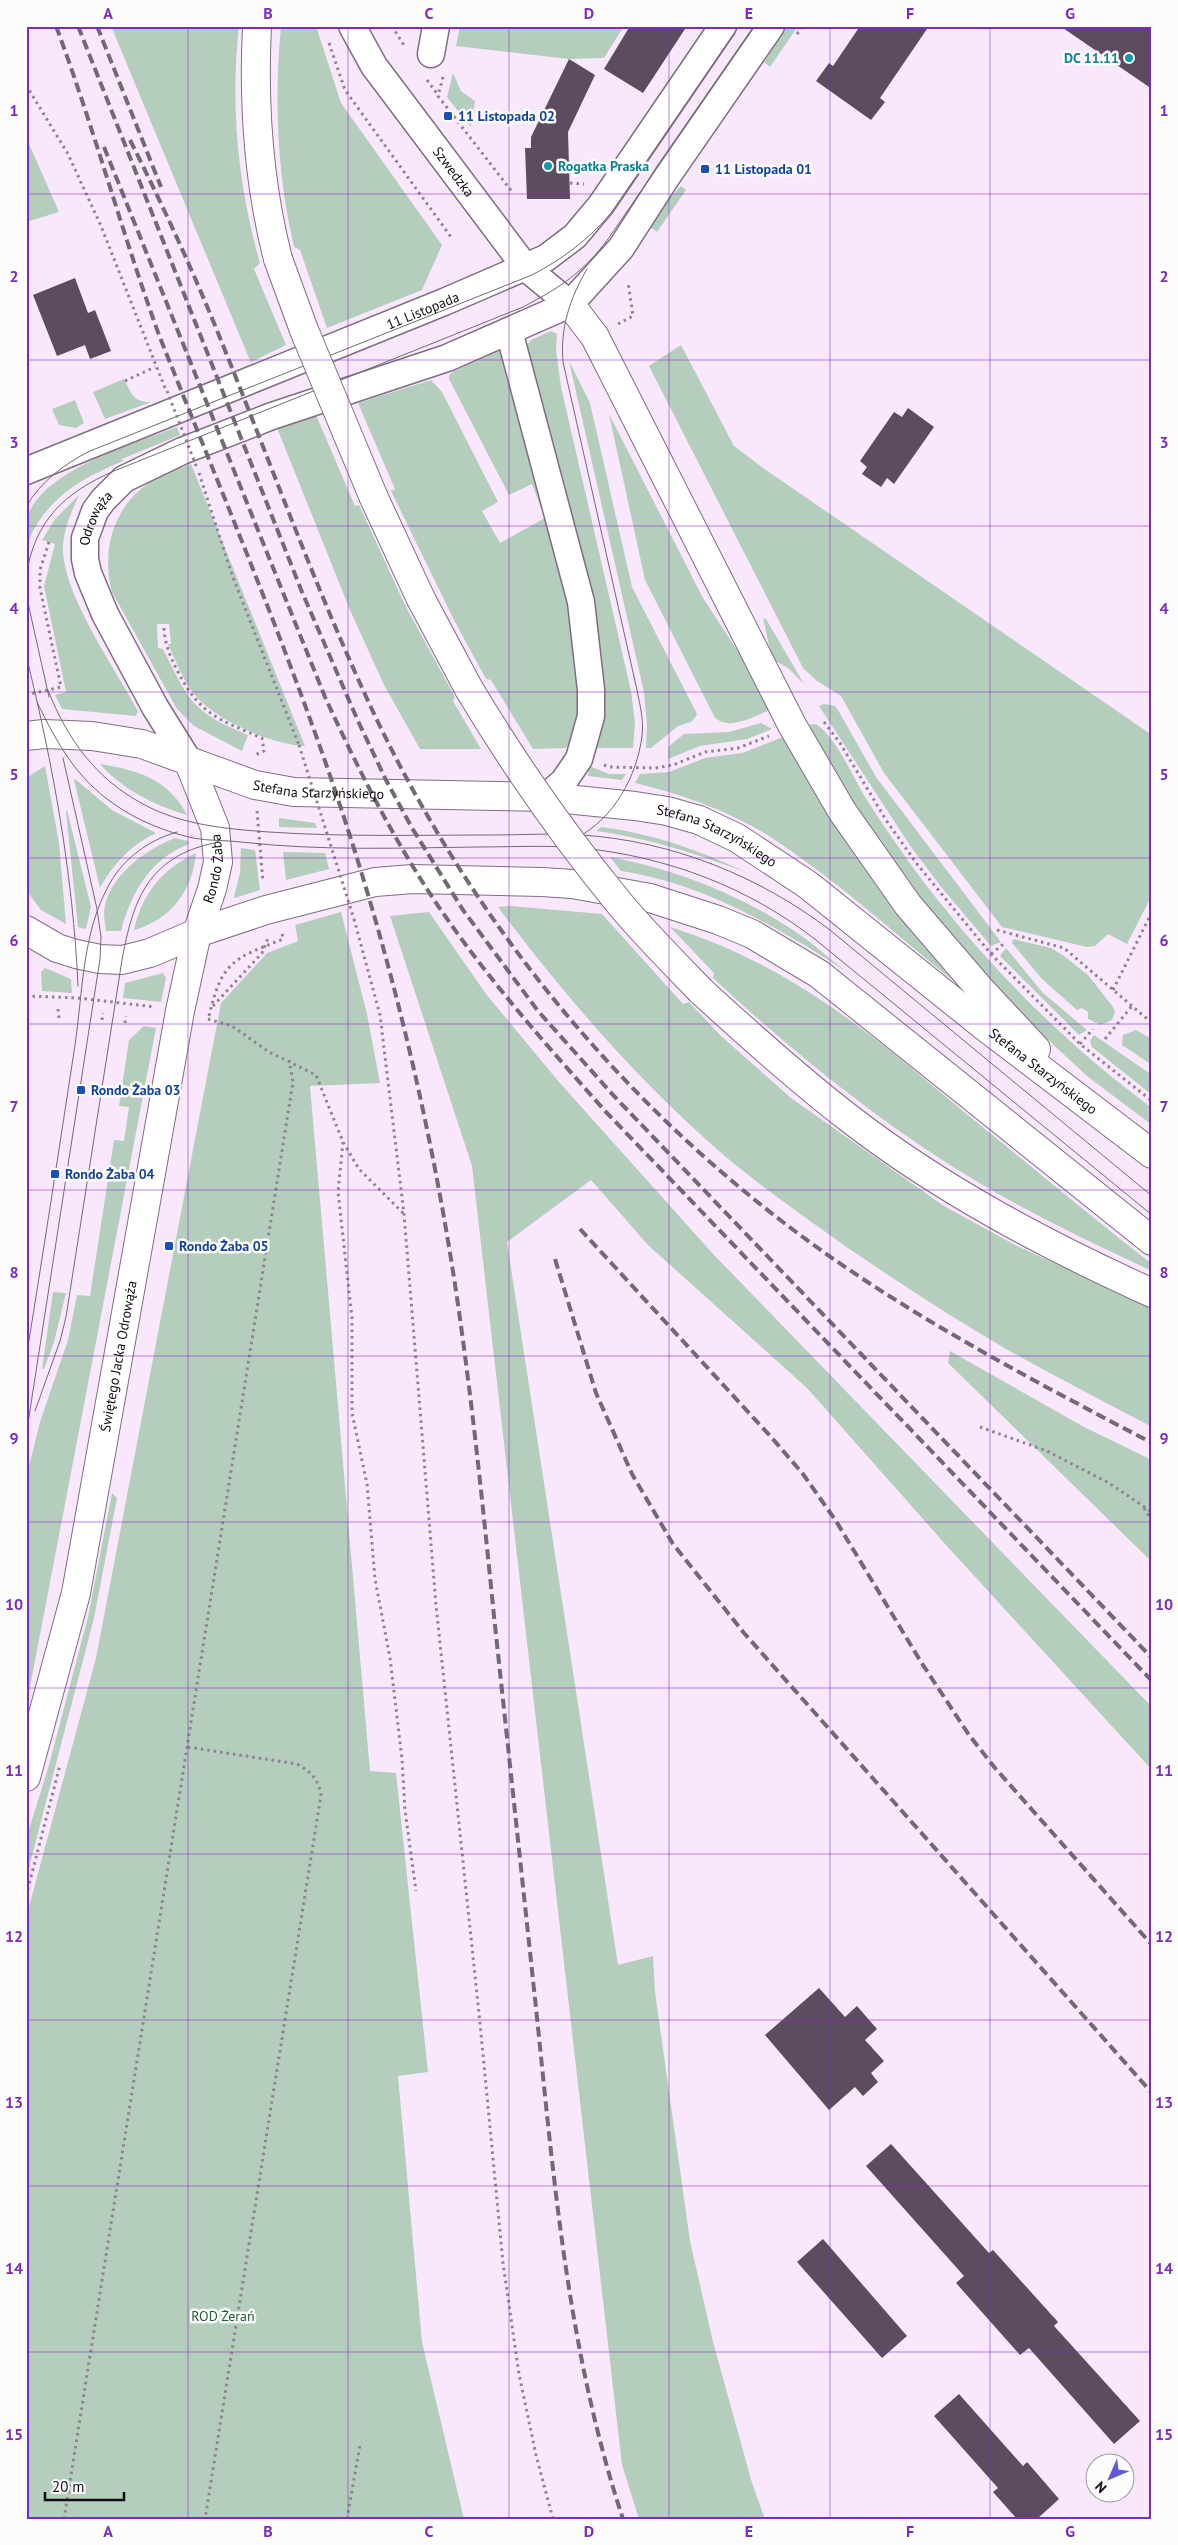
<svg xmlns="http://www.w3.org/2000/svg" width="1178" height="2545" font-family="'PT Sans',sans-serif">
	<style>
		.green { fill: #b5cdbd }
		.building { fill: #5d4b60 }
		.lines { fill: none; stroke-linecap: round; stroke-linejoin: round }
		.minor-casing { stroke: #806d83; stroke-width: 29 }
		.major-casing { stroke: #806d83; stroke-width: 30 }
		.path { stroke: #8f8291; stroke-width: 3; stroke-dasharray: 2.5 4; stroke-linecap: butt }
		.minor { stroke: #fff; stroke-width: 26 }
		.major { stroke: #fff; stroke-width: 28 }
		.tram { stroke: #736875; stroke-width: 1 }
		.rail { stroke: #736875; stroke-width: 4; stroke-dasharray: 10 5; stroke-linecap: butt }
		.major-bridge-casing { stroke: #806d83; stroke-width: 30; stroke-linecap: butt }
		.path-bridge { stroke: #8f8291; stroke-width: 3; stroke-dasharray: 2.5 4; stroke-linecap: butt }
		.major-bridge { stroke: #fff; stroke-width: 28 }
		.grid { fill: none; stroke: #7b2cbf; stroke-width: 1; stroke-opacity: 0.55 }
		.culture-dot { fill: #0f9aa8; stroke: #fcfcfc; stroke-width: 2 }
		.transit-dot { fill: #1a4fb4; stroke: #fcfcfc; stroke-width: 2 }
		.labels { text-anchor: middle; stroke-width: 5; stroke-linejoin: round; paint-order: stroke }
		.culture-label { font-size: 14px; font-weight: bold; fill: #0d838f; stroke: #fcfcfc; text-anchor: end }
		.transit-label { font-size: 14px; font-weight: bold; fill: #164399; stroke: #fcfcfc; text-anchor: start }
		.street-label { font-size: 14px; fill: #120b13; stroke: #fcfcfc }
		.park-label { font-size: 14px; fill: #215b3a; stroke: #fcfcfc }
		.neatline { fill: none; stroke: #7b2cbf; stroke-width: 2 }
		.grid-label { font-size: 16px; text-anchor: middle; font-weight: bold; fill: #7b2cbf }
	</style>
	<rect width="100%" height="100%" fill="#f9e8fc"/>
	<!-- green -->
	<path class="green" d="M 111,26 L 239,26 C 230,106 238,186 260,263 L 254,269 L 286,345 L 251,362 L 249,358 Z
		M 281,26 L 316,26 L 341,103 L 442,245 L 422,290 L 327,328 L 300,250 L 294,247 C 277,174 274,101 281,26 Z
		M 460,26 L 624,26 L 604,58 L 569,59 L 456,46 Z
		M 787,26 L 798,26 L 770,67 L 764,62 Z
		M 453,73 L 461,91 L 475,101 L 471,127 L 447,97 Z
		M 26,137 L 59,212 L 26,222 Z
		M 681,186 L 686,190 L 657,232 L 650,227 L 667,201 Z
		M 551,331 L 557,334 L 556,350 L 561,387 L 631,691 L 635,723 L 633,748 L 597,748 L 602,709 L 526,346 L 531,340 Z
		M 681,345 L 734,446 L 763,468 L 1152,735 L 1152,895 L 1127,944 L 1108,934 L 1095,946 L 1087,947 L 1002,927 L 884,773 L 841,696 L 817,681 L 803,668 L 649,366 Z
		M 502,350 L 557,551 L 570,613 L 579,715 L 570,745 L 565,748 L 533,749 L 491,680 L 486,679 L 455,622 L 391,491 L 395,489 L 358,403 L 431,380 L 442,392 L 498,502 L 482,511 L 500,543 L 545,518 L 532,484 L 509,495 L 449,379 L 449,375 L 454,371 Z
		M 569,361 L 590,403 L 632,587 L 696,712 L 697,715 L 691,722 L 678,726 L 651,748 L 646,748 L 647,725 L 644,692 Z
		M 124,379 C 131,393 134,403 151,402 L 105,419 L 93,392 Z
		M 75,400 L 84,423 L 76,428 L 59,425 L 52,409 Z
		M 609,414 L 703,598 L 752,673 L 770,710 C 755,716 730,731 715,718 L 645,580 Z
		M 316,415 L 355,506 L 359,505 L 406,607 L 455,697 L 453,701 L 481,749 L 420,749 L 384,685 L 350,610 L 277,428 Z
		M 177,427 L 180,435 L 122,459 L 123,461 C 79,479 42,501 26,548 C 26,540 25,530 26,522 C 37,471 134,444 177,427 Z
		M 191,464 L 193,469 L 305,746 C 273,745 215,720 195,695 C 183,681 176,661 168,644 L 171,644 L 169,624 L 157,624 L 158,648 L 163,649 C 189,701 192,712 248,735 L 242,751 L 194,726 L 177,709 L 112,592 C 101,551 113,507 149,483 C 161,474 177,469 191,464 Z
		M 79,495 C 71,513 63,530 63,550 C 64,596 115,668 138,711 L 136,716 L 62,709 L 55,695 L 66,692 L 44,586 L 55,544 L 42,540 L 55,519 Z
		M 763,618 L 766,619 L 804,684 L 788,668 L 772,659 Z
		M 824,704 L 835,706 L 838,710 L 876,777 L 1001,942 L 991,946 L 942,888 L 911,847 L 819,706 Z
		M 761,723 L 772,729 L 747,739 L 700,746 L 668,759 L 668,747 L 684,734 L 729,732 Z
		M 816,724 C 837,738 853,778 867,800 C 881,823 898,846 914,869 C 981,959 1061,1041 1152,1108 L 1152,1125 L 1087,1076 L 1000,995 L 883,853 L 807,725 Z
		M 783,737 L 847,843 L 878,888 L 951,979 C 893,932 837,881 775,840 C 733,812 684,795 635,783 L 640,774 L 669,772 L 705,758 L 742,753 Z
		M 100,764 C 137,770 169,779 187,815 C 154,805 123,790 100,764 Z
		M 45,766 L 59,843 L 66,924 L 41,910 L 26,890 L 26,778 Z
		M 589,766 L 609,774 L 626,774 L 622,780 L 588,776 Z
		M 75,779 L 112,810 L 156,833 C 131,845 113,864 100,888 L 74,780 Z
		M 67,810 L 91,907 L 86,929 L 78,927 L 66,812 Z
		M 279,818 L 315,823 L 317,828 L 279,827 Z
		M 601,827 C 655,834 698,850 748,873 C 694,853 652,839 596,831 Z
		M 175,838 L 188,841 L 189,844 C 150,859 131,893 121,931 L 106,931 C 105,925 104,918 104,912 C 107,877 146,849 175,838 Z
		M 241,848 L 255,850 L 260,890 L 235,898 L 234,896 L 240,873 Z
		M 283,852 L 325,853 L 329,869 L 286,880 Z
		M 196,853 C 193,890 171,920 134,930 C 142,894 162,869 196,853 Z
		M 610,857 C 677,870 739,894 796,932 C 814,944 830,959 847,972 C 777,927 705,884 621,871 Z
		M 511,906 L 602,914 L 683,1004 L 689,1002 L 721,1036 L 791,1098 L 944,1206 L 1017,1246 L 1152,1308 L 1152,1427 C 1103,1401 1054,1376 1006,1349 C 951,1317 898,1282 845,1246 C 805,1217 764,1189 726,1157 C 640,1083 566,998 498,907 Z
		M 341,912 L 367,1014 L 380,1083 L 310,1086 L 370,1771 L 396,1773 L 428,2072 L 398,2076 L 422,2342 L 464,2519 L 26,2519 L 26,1918 L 96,1658 L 221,1003 L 267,953 L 298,941 L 295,925 Z
		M 429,912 L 486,994 L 559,1082 L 714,1255 L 1152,1707 L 1152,1770 L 946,1545 L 807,1388 L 648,1245 L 591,1180 L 507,1242 L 618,1965 L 653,1956 L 655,1992 L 690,2241 L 713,2342 L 752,2483 L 765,2519 L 639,2519 L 622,2465 L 472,1166 L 390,916 Z
		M 670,927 C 789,964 869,1032 963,1111 C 1026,1162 1088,1214 1152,1264 L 1152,1271 C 1092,1243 1033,1215 976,1181 C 881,1124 795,1054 713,978 L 714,973 Z
		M 1013,939 L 1051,948 L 1064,956 L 1088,975 L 1113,1007 L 1115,1012 L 1112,1020 L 1101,1025 L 1088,1019 L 1088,1012 L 1082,1008 L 1077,1010 L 1042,979 L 1012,943 Z
		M 1006,948 L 1043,993 L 1087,1030 L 1079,1035 L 1000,956 Z
		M 45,968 L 71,979 L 72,993 L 42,991 L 41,972 Z
		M 163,973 L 166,978 L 161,1002 L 123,998 L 125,983 Z
		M 144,1026 L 156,1028 L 26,1708 L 26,1478 L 40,1422 L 68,1340 L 77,1295 L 90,1296 L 114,1140 L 124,1141 L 129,1107 L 119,1106 L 129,1040 Z
		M 1136,1030 L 1152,1039 L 1152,1065 L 1122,1045 L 1123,1035 Z
		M 1094,1035 L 1152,1075 L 1152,1095 L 1092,1047 L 1090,1041 Z
		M 53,1292 L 66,1293 L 54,1342 L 44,1369 L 42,1369 Z
		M 950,1351 L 1084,1427 L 1152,1460 L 1152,1562 L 948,1363 Z
		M 112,1493 L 117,1498 L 94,1618 L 26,1879 L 26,1839 L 49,1765 L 88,1617 Z"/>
	<!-- building -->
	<path class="building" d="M 630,26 L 687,26 L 643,93 L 604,69 Z
		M 860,26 L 929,26 L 880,98 L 885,102 L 871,120 L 816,81 L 829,63 L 833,66 Z
		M 1060,26 L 1152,26 L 1152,89 Z
		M 569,59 L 595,75 L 568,132 L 570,199 L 527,199 L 525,148 L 531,148 L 531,137 Z
		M 75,278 L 88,313 L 95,310 L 111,351 L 90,359 L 85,345 L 57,356 L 33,295 Z
		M 908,408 L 934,427 L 894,484 L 887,478 L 881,487 L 862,474 L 867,467 L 860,461 L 894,412 L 902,417 Z
		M 819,1988 L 845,2017 L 857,2006 L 877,2029 L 865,2040 L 884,2061 L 871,2073 L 878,2082 L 863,2096 L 855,2087 L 829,2110 L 765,2035 Z
		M 891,2144 L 989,2253 L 993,2250 L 1058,2322 L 1054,2326 L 1140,2421 L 1114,2444 L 1029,2348 L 1020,2355 L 956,2283 L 964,2276 L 866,2166 Z
		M 823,2239 L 907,2336 L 882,2358 L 797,2262 Z
		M 959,2394 L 1023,2466 L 1027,2462 L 1059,2499 L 1037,2519 L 1017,2519 L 993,2492 L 998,2488 L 934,2416 Z"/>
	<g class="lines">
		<!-- minor casing -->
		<g class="minor-casing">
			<g id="minor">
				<path id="s1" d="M 352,26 L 374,66 L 526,268 L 570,304"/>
				<path d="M 431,54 L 436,26"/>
				<path d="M 509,331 L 581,602 L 591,690 L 591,716 L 579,759 L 564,781 L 546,797"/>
				<path id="s2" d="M 26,471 L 444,302 L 546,258 L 575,236 L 601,205 L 723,26"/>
				<path id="s3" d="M 188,760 L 155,707 L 105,614 L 88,573 L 85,559 L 85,538 L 95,511 L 103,500 L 124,479 L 182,451 L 272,416 L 447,358 L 570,304 L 621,248 L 668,175 L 771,26"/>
			</g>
		</g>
		<!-- major casing -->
		<g class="major-casing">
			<g id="major">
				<path d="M 257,26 C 253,106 258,181 278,259"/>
				<path d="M 570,304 L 595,337 L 792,725 L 842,811 L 908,905 L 981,990 L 1036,1049"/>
				<path d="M 374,498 L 421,599 L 469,689"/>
				<path id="s4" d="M 26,736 L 44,734 L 92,736 L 142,744 L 255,785 L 294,792 L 546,797 L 635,806 L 667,811 L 699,820 L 737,838 L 808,885 L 984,1026 L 1152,1154"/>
				<path d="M 26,930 L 57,948 L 76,954 L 100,959 L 122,960 L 150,953 L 197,933 L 266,910 L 375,882 L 413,879 L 542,882 L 572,884 L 650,898 L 718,920 L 752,934 L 819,974 L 1152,1241"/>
				<path d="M 701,991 C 749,1035 798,1079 850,1119 C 942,1190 1046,1245 1152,1293"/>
				<path id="s5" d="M 26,1777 L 76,1593 L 180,1011 L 197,933 L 212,889 L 218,862 L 215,828 L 188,760"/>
			</g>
		</g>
		<!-- path -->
		<path class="path" d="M 392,26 L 405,47
			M 797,34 L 803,26
			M 329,43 L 345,90 L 451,237
			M 443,77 L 438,96 L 513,193
			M 427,80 L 438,95
			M 26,85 L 68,154 L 101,226 L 165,388
			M 570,183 L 584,184
			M 618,324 L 633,316 L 628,282
			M 125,381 L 155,367
			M 199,473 L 232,575 L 299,745
			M 164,628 C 165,645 170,656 178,672 C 200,715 220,720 262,738 L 264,751 L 253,756
			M 26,695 L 61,687 L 40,588 L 40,570 L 49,542
			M 824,722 L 840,743 L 886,820 L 917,864 L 991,954 L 1080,1044 L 1152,1101
			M 604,765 L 609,767 L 655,768 L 673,765 L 705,752 L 738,748 L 769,736
			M 257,811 L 263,882
			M 354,919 L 380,1015 L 404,1214 L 436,1605 L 480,2023 L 503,2263 L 519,2374 L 536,2455 L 553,2519
			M 997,930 L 1064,948 L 1152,1023
			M 991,954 L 1006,942
			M 1113,990 L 1152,912
			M 26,996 L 78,998 L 155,1007
			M 213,1006 L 262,953 L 268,938
			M 58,1009 L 59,1018
			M 209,1016 C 222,961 233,959 283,939 L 282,933
			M 208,1019 L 232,1026 L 269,1052 L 316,1075 L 343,1142 L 359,1169 L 404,1214
			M 102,1020 L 103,1013
			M 125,1023 L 126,1016
			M 1105,1039 L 1132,1006
			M 1080,1044 L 1093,1029
			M 343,1142 L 338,1192 L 352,1318 L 352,1413 L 367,1484 L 375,1579 L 390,1658 L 402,1759 L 405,1810 L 416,1891
			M 980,1427 L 1047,1451 L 1109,1483 L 1152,1512
			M 1144,1508 L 1152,1521
			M 188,1747 L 297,1764 C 311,1772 318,1778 321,1795 L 205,2519
			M 26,1896 L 60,1765
			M 64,2519 L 293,1082 L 289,1060
			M 347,2519 L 360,2445"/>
		<!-- minor -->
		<use href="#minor" class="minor"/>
		<!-- major -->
		<use href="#major" class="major"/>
		<!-- tram -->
		<path class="tram" d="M 26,507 C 40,482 64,464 90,451 L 532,275 C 564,258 588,240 611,213 L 739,26
			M 26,576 C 35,520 64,493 114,471 L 523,307 C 559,288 583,273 608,239 L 755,26
			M 26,594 L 49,697
			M 26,655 C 53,764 73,874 78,986
			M 48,690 C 67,739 96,779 143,804 C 181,825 227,829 269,832 C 343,837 417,835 491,835 C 521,835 552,833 582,835 C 672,841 759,876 830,930 L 1152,1196
			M 37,702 C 57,743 76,778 114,804 C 136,820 166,832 193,838 C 208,841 225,840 241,842 C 319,851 399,848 478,847 C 512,847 548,845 582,848 C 668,857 748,887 816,940 L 1152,1215
			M 578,837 C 614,818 637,776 642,736 C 644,721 640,705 637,690 L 563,362 C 560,328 570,298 587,269
			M 26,1359 C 43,1254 59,1150 75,1045 C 83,991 82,932 110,883 C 124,858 149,840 177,832
			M 35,1411 L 60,1341 L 66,1317 L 122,960 C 133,900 148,857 214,843
			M 26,1436 L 100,959 L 101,937 L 97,909 L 63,758"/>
		<!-- rail -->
		<path class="rail" d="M 56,26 C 94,128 122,233 159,335 C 213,471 270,606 319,744 C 382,921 428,1105 456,1291 C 472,1399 483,1507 494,1616 C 508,1747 522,1877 536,2008 C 554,2181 568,2353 623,2519
			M 78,26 L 302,592 L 358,721 L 386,780 L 412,828 L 463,910 L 538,1011 L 614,1096 L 1152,1658
			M 97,26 L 161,187
			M 130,140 C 161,202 190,264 216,328 C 269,458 316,591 376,718 C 476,927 624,1107 811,1243 C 917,1320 1036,1382 1152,1443
			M 104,147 L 325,697 C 359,771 396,845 443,913 C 492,984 549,1048 606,1112 L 1152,1681
			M 580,1229 L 772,1438 L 803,1474 L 836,1521 L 921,1662 L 969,1735 L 995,1768 L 1152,1945
			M 555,1259 L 596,1393 L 632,1474 L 673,1544 L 744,1633 L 1152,2093"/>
		<!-- major-bridge casing -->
		<g class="major-bridge-casing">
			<path id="major-bridge" d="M 278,259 L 304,330 L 374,498
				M 469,689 C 514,764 564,836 620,904 C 645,934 673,962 701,991"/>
		</g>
		<!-- path-bridge -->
		<path class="path-bridge" d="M 167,391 L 197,468
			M 299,745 L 354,919"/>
		<!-- major-bridge -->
		<use href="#major-bridge" class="major-bridge"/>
	</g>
	<!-- grid -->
	<path class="grid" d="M 188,26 L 188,2519M 348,26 L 348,2519M 509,26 L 509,2519M 669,26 L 669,2519M 830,26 L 830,2519M 990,26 L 990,2519M 26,194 L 1152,194M 26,360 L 1152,360M 26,526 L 1152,526M 26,692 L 1152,692M 26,858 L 1152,858M 26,1024 L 1152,1024M 26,1190 L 1152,1190M 26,1356 L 1152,1356M 26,1522 L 1152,1522M 26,1688 L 1152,1688M 26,1854 L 1152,1854M 26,2020 L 1152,2020M 26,2186 L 1152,2186M 26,2352 L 1152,2352"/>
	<!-- markers -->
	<g class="culture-dot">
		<circle cx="1129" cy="58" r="5"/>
		<circle cx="548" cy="166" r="5"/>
	</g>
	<g class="transit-dot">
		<rect x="443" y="111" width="10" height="10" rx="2.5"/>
		<rect x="700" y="164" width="10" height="10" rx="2.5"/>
		<rect x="76" y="1085" width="10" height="10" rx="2.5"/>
		<rect x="50" y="1169" width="10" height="10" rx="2.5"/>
		<rect x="164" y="1241" width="10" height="10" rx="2.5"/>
	</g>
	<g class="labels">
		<!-- culture labels -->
		<g class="culture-label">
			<text x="1119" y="63">DC 11.11</text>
			<text x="558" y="171" text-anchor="start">Rogatka Praska</text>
		</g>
		<!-- transit labels -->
		<g class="transit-label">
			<text x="458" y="121">11 Listopada 02</text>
			<text x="715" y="174">11 Listopada 01</text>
			<text x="91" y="1095">Rondo Żaba 03</text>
			<text x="65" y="1179">Rondo Żaba 04</text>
			<text x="179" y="1251">Rondo Żaba 05</text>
		</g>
		<!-- street labels -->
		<g class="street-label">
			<text dy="5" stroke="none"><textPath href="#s1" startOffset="178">Szwedzka</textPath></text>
			<text dy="5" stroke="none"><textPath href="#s2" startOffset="428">11 Listopada</textPath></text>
			<text dy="5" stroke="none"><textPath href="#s3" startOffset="270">Odrowąża</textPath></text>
			<text dy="5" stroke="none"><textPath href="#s4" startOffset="301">Stefana Starzyńskiego</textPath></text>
			<text dy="5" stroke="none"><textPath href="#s4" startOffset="706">Stefana Starzyńskiego</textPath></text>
			<text dy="5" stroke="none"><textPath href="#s5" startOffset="929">Rondo Żaba</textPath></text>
			<text dy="5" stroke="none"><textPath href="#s4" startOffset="1111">Stefana Starzyńskiego</textPath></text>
			<text dy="5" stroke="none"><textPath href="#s5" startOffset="431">Świętego Jacka Odrowąża</textPath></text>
		</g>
		<!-- park labels -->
		<g class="park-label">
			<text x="223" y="2321">ROD Żerań</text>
		</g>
	</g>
	<!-- border -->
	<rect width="1178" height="2545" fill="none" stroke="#fcfcfc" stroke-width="55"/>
	<!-- north arrow -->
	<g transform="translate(1110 2478) rotate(225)"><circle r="24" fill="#fcfcfc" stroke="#9e9c9f"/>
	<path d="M0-4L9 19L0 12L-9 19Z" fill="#615ad2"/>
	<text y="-8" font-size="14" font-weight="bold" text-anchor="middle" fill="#120b13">N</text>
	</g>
	<!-- scale -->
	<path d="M45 2492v8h79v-8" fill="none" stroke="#120b13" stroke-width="2.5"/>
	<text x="52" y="2492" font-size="15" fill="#120b13" stroke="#fcfcfc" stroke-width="4" paint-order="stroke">20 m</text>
	<rect x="28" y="28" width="1122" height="2490" class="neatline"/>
	<g class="grid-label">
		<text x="108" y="19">A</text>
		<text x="268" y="19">B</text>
		<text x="429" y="19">C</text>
		<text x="589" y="19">D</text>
		<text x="749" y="19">E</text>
		<text x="910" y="19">F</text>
		<text x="1070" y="19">G</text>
		<text x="14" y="116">1</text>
		<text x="1164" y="116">1</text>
		<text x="14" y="282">2</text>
		<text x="1164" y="282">2</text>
		<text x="14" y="448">3</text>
		<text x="1164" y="448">3</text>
		<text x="14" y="614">4</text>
		<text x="1164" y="614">4</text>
		<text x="14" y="780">5</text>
		<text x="1164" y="780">5</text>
		<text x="14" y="946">6</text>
		<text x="1164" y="946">6</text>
		<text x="14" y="1112">7</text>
		<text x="1164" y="1112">7</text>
		<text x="14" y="1278">8</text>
		<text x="1164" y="1278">8</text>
		<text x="14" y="1444">9</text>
		<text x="1164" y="1444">9</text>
		<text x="14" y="1610">10</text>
		<text x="1164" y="1610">10</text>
		<text x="14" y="1776">11</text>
		<text x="1164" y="1776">11</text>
		<text x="14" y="1942">12</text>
		<text x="1164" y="1942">12</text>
		<text x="14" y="2108">13</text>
		<text x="1164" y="2108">13</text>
		<text x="14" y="2274">14</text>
		<text x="1164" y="2274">14</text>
		<text x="14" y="2440">15</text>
		<text x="1164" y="2440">15</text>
		<text x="108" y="2537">A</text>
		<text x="268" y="2537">B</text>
		<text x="429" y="2537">C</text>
		<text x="589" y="2537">D</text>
		<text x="749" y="2537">E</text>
		<text x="910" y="2537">F</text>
		<text x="1070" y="2537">G</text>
	</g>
</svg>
